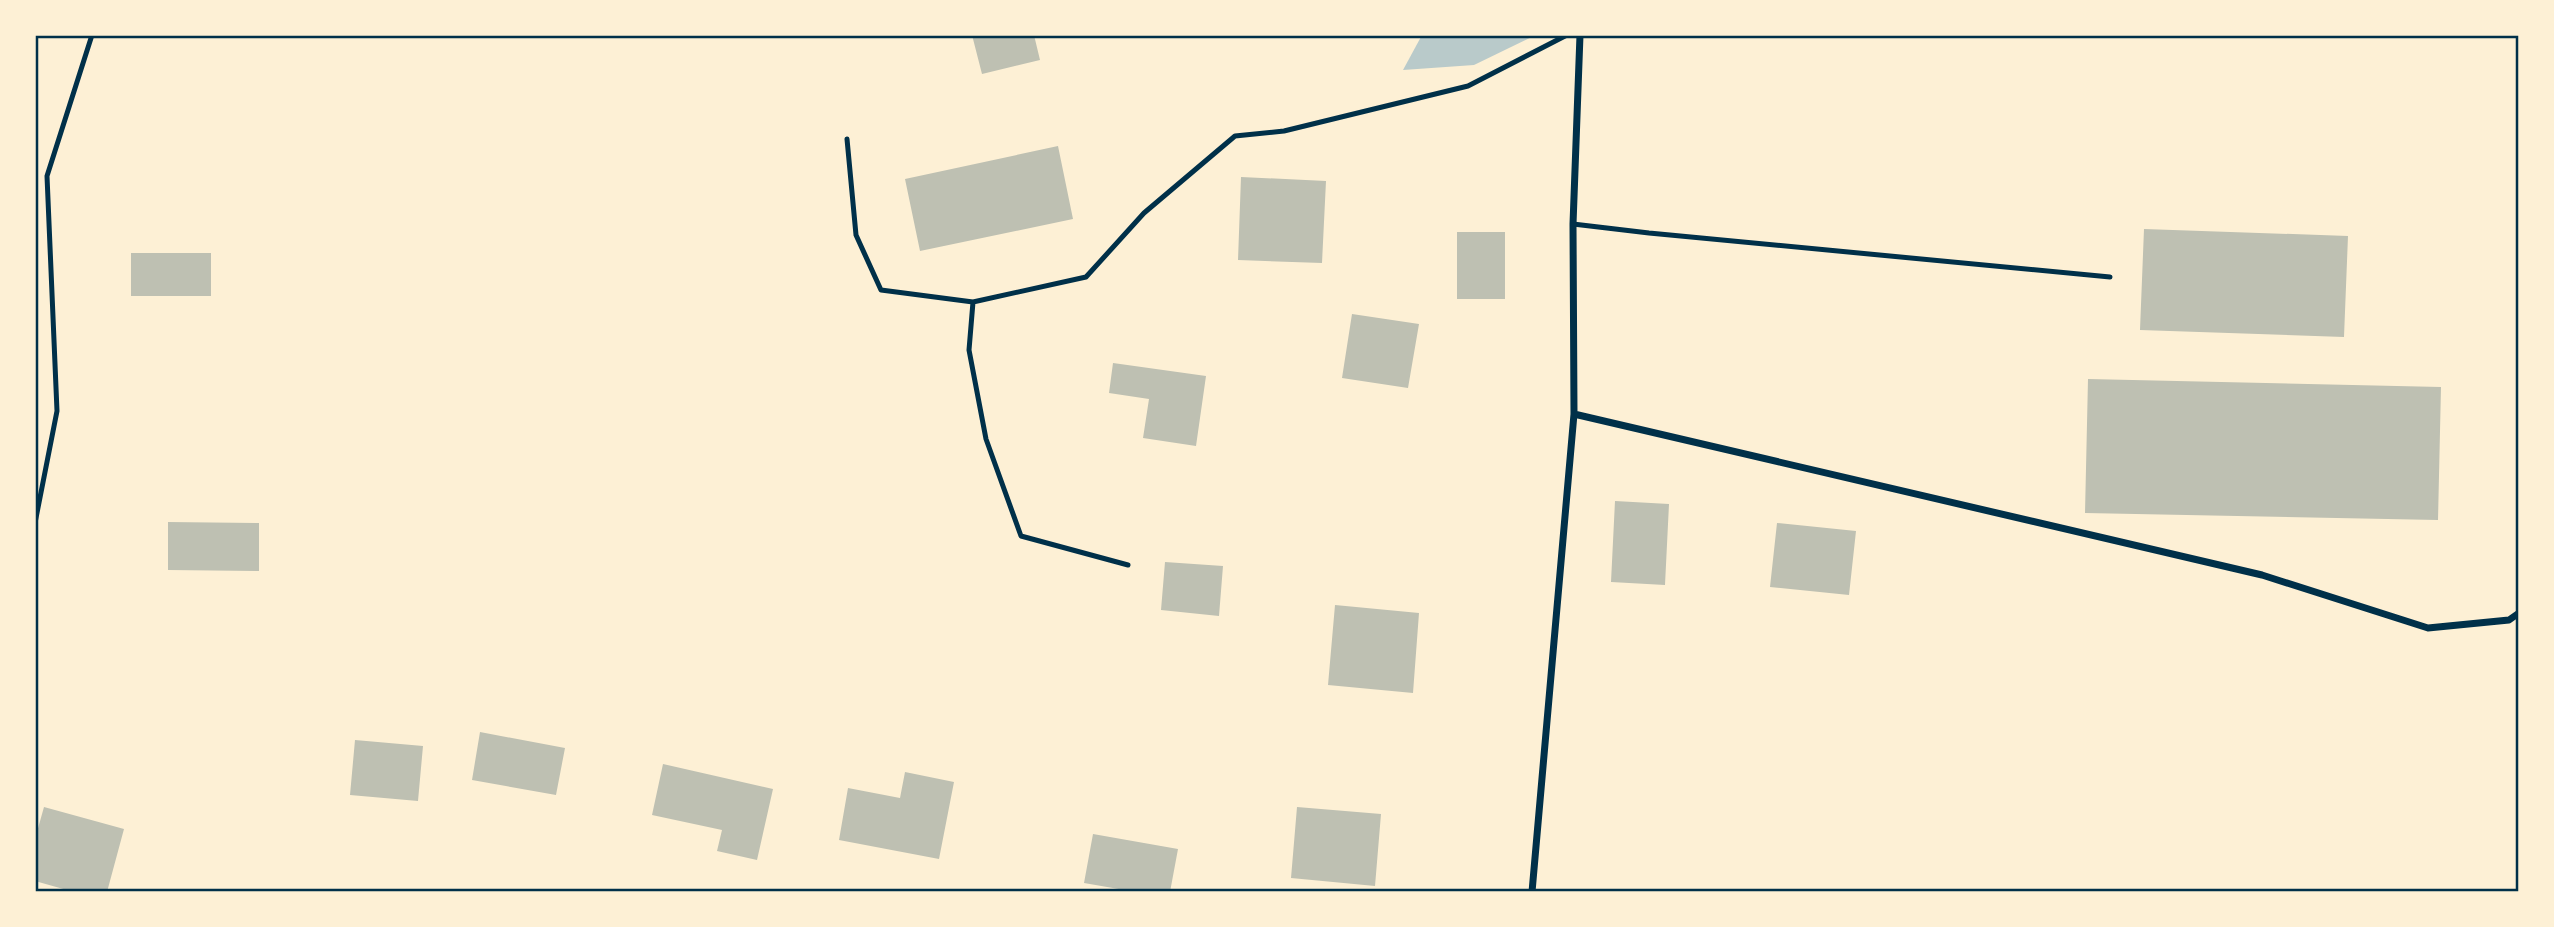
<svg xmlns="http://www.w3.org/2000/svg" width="2554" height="927" font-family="'PT Sans',sans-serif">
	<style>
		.green { fill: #b9caca }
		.building { fill: #bec0b2 }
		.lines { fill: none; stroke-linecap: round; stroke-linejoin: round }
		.service { stroke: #003049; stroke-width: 5 }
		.minor { stroke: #003049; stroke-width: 7 }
		.neatline { fill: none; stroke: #003049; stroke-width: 2.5 }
	</style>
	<rect width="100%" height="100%" fill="#fdf0d5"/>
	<!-- green -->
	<path class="green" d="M 1422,35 L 1536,35 L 1474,65 L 1403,70 Z"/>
	<!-- building -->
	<path class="building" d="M 972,35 L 1034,35 L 1040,60 L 982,74 Z
		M 1058,146 L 1073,219 L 920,251 L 905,179 Z
		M 1241,177 L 1326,181 L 1322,263 L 1238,260 Z
		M 2144,229 L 2348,236 L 2344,337 L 2140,330 Z
		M 1457,232 L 1505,232 L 1505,299 L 1457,299 Z
		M 131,253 L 211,253 L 211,296 L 131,296 Z
		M 1352,314 L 1419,324 L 1408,388 L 1342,378 Z
		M 1113,363 L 1206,376 L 1196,446 L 1143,438 L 1149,399 L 1109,393 Z
		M 2088,379 L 2441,387 L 2438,520 L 2085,513 Z
		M 1615,501 L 1669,504 L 1665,585 L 1611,582 Z
		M 168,522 L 259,523 L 259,571 L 168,570 Z
		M 1777,523 L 1856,531 L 1849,595 L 1770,587 Z
		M 1165,562 L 1223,566 L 1219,616 L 1161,610 Z
		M 1335,605 L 1419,613 L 1413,693 L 1328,685 Z
		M 480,732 L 565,748 L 556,795 L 472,780 Z
		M 355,740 L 423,746 L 418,801 L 350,795 Z
		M 663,764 L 773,789 L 757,860 L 717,851 L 722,830 L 652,815 Z
		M 905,772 L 954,782 L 939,859 L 839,840 L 848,788 L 900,798 Z
		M 44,807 L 124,829 L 107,892 L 74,892 L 35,881 L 35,839 Z
		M 1297,807 L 1381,814 L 1375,886 L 1291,878 Z
		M 1093,834 L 1178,849 L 1170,892 L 1136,892 L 1084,883 Z"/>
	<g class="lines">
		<!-- service -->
		<path class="service" d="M 847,139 L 856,235 L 881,290 L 973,302 L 1086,277 L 1144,213 L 1235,136 L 1284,131 L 1468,86 L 1567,35
			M 1573,224 L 1649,233 L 2110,277
			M 973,302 L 969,350 L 986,439 L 1021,536 L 1128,565
			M 35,523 L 57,411 L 47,176 L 92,35"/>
		<!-- minor -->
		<path class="minor" d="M 1574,414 L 2262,575 L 2428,628 L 2509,620 L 2519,613
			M 1532,892 L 1574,414 L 1573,224 L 1580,35"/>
	</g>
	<!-- border -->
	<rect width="2554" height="927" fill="none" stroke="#fdf0d5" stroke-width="74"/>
	<rect x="37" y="37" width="2480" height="853" class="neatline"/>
</svg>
